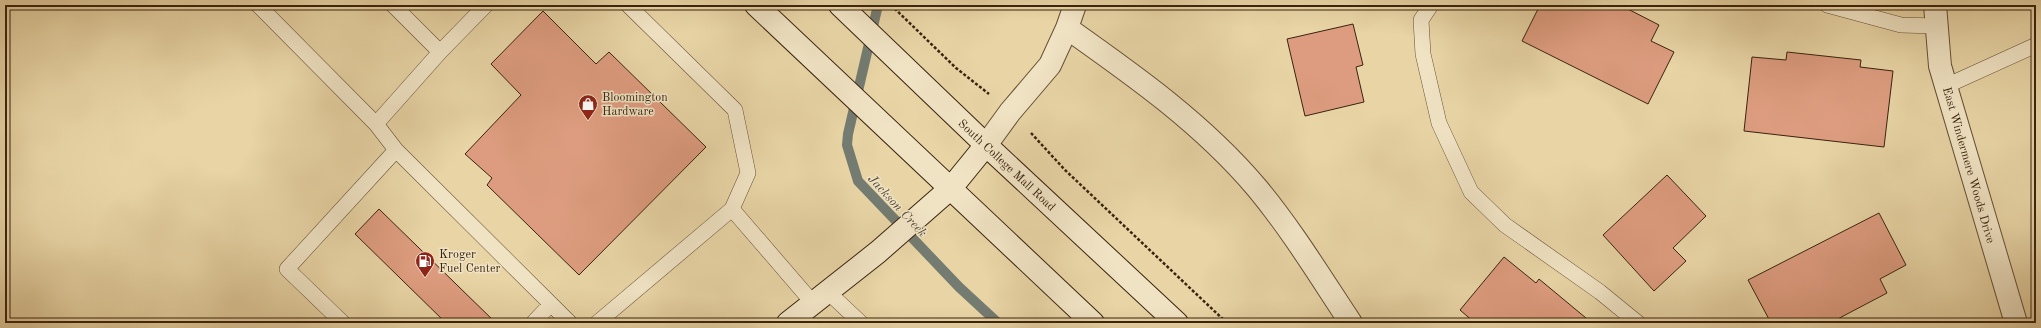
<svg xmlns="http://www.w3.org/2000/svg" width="2041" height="328" font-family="'Old Standard TT',serif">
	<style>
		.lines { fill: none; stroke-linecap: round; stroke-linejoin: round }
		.stream { stroke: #747b71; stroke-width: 10 }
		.building { fill: #dd9c7f; stroke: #39230f }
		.lane-casing { stroke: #654f34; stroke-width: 16 }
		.street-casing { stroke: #654f34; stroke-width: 24 }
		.secondary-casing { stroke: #39230f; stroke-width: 24 }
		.path { stroke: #39230f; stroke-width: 2.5; stroke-dasharray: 3 2; stroke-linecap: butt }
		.lane { stroke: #f0e3c4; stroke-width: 15 }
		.street { stroke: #f0e3c4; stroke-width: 22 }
		.secondary { stroke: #f0e3c4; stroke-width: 22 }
		.labels { text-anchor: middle; stroke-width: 3; stroke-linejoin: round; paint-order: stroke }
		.poi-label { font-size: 12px; fill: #39230f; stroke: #f0e3c4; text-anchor: start }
		.street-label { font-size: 12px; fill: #39230f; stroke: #f0e3c4 }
		.water-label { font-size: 13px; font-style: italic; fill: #524838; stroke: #f0e3c4 }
	</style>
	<rect width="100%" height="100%" fill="#e8d4a5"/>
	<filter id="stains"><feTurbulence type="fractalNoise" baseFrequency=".005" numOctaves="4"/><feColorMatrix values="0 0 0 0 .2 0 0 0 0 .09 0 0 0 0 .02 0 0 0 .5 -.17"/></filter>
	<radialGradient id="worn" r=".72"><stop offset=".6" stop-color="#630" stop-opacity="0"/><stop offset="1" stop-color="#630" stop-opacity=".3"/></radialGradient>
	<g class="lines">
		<!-- stream -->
		<path class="stream" d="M 878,5 L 848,134 L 847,145 L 858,181 L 959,287 L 998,323"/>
	</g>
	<!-- building -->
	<path class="building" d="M 1540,5 L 1620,5 L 1659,25 L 1651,41 L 1674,52 L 1648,104 L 1522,41 Z
		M 543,11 L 596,64 L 609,52 L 706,147 L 579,275 L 487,185 L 492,178 L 465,154 L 521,95 L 491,64 Z
		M 1353,24 L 1363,65 L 1356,67 L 1364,102 L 1305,116 L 1287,39 Z
		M 1787,52 L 1861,60 L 1860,67 L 1893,71 L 1884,147 L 1744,131 L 1752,57 L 1786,60 Z
		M 1667,175 L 1706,216 L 1673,248 L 1686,261 L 1654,291 L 1603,235 Z
		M 379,209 L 496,323 L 446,323 L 355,234 Z
		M 1879,213 L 1906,265 L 1880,279 L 1887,293 L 1830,323 L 1771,323 L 1748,280 Z
		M 1504,257 L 1536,283 L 1539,279 L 1592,323 L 1475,323 L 1460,310 Z"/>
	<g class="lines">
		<!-- lane casing -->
		<g class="lane-casing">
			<path id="lane" d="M 258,5 L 376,124 L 396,150 L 570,323
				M 628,5 L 735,110 L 748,173 L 732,209 L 813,303
				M 1431,5 L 1421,20 L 1423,54 L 1439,123 L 1471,192 L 1505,225 L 1600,292 L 1638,323
				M 1827,5 L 1901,25 L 1936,26
				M 440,52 L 486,5
				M 1946,86 L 2036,45
				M 376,124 L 440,52 L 393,5
				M 828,292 L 861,323
				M 343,323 L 287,269 L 396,150
				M 533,323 L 551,304
				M 597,323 L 732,209"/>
		</g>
		<!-- street casing -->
		<g class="street-casing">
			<path id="street" d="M 1935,5 L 1940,66 L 2016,323
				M 1067,28 C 1135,76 1203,124 1257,188 C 1292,230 1321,278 1351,323
				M 986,145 L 1010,112 L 1050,65 L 1067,28 L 1075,5"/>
		</g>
		<!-- secondary casing -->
		<g class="secondary-casing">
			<path id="secondary" d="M 756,5 L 1093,323
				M 840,5 L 986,145 L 1177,323
				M 788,323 L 878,252 L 935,202 L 951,188 L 986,145"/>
		</g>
		<!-- path -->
		<path class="path" d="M 891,5 L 956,68 L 989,94
			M 1031,133 L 1065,170 L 1227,323"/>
		<!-- lane -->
		<use href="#lane" class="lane"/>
		<!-- street -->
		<use href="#street" class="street"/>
		<!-- secondary -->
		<use href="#secondary" class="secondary"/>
	</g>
	<!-- icons -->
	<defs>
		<g id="shop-pin" transform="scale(1)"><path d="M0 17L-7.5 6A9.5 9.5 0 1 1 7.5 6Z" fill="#8f2418" stroke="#f0e3c4"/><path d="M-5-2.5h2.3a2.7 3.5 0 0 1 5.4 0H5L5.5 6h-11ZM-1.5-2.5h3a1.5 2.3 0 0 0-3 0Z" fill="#fff"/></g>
		<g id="fuel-pin" transform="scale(1)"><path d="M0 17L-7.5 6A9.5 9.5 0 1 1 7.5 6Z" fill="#8f2418" stroke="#f0e3c4"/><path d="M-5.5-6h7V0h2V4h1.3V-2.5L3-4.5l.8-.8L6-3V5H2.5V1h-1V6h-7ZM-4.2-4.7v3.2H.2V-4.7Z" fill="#fff"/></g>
	</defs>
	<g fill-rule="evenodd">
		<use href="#shop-pin" x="588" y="104"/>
		<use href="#fuel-pin" x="425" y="261"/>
	</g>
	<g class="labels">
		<!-- poi labels -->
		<g class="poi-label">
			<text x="602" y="101">Bloomington<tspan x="602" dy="14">Hardware</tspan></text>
			<text x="439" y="258">Kroger<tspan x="439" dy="14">Fuel Center</tspan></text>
		</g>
		<!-- street labels -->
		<g class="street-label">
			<text transform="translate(1007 165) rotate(43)" y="4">South College Mall Road</text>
			<text transform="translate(1969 165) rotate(74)" y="4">East Windermere Woods Drive</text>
		</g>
		<!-- water labels -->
		<g class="water-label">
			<text transform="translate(898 205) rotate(47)" y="5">Jackson Creek</text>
		</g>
	</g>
	<!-- margin -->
	<rect width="2041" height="328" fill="none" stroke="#e8d4a5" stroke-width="20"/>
	<rect x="6" y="6" width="2029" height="316" fill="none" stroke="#39230f" stroke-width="2"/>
	<rect x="10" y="10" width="2021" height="308" fill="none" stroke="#39230f"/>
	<rect width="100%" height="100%" filter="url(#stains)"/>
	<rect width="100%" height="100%" fill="url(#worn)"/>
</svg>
